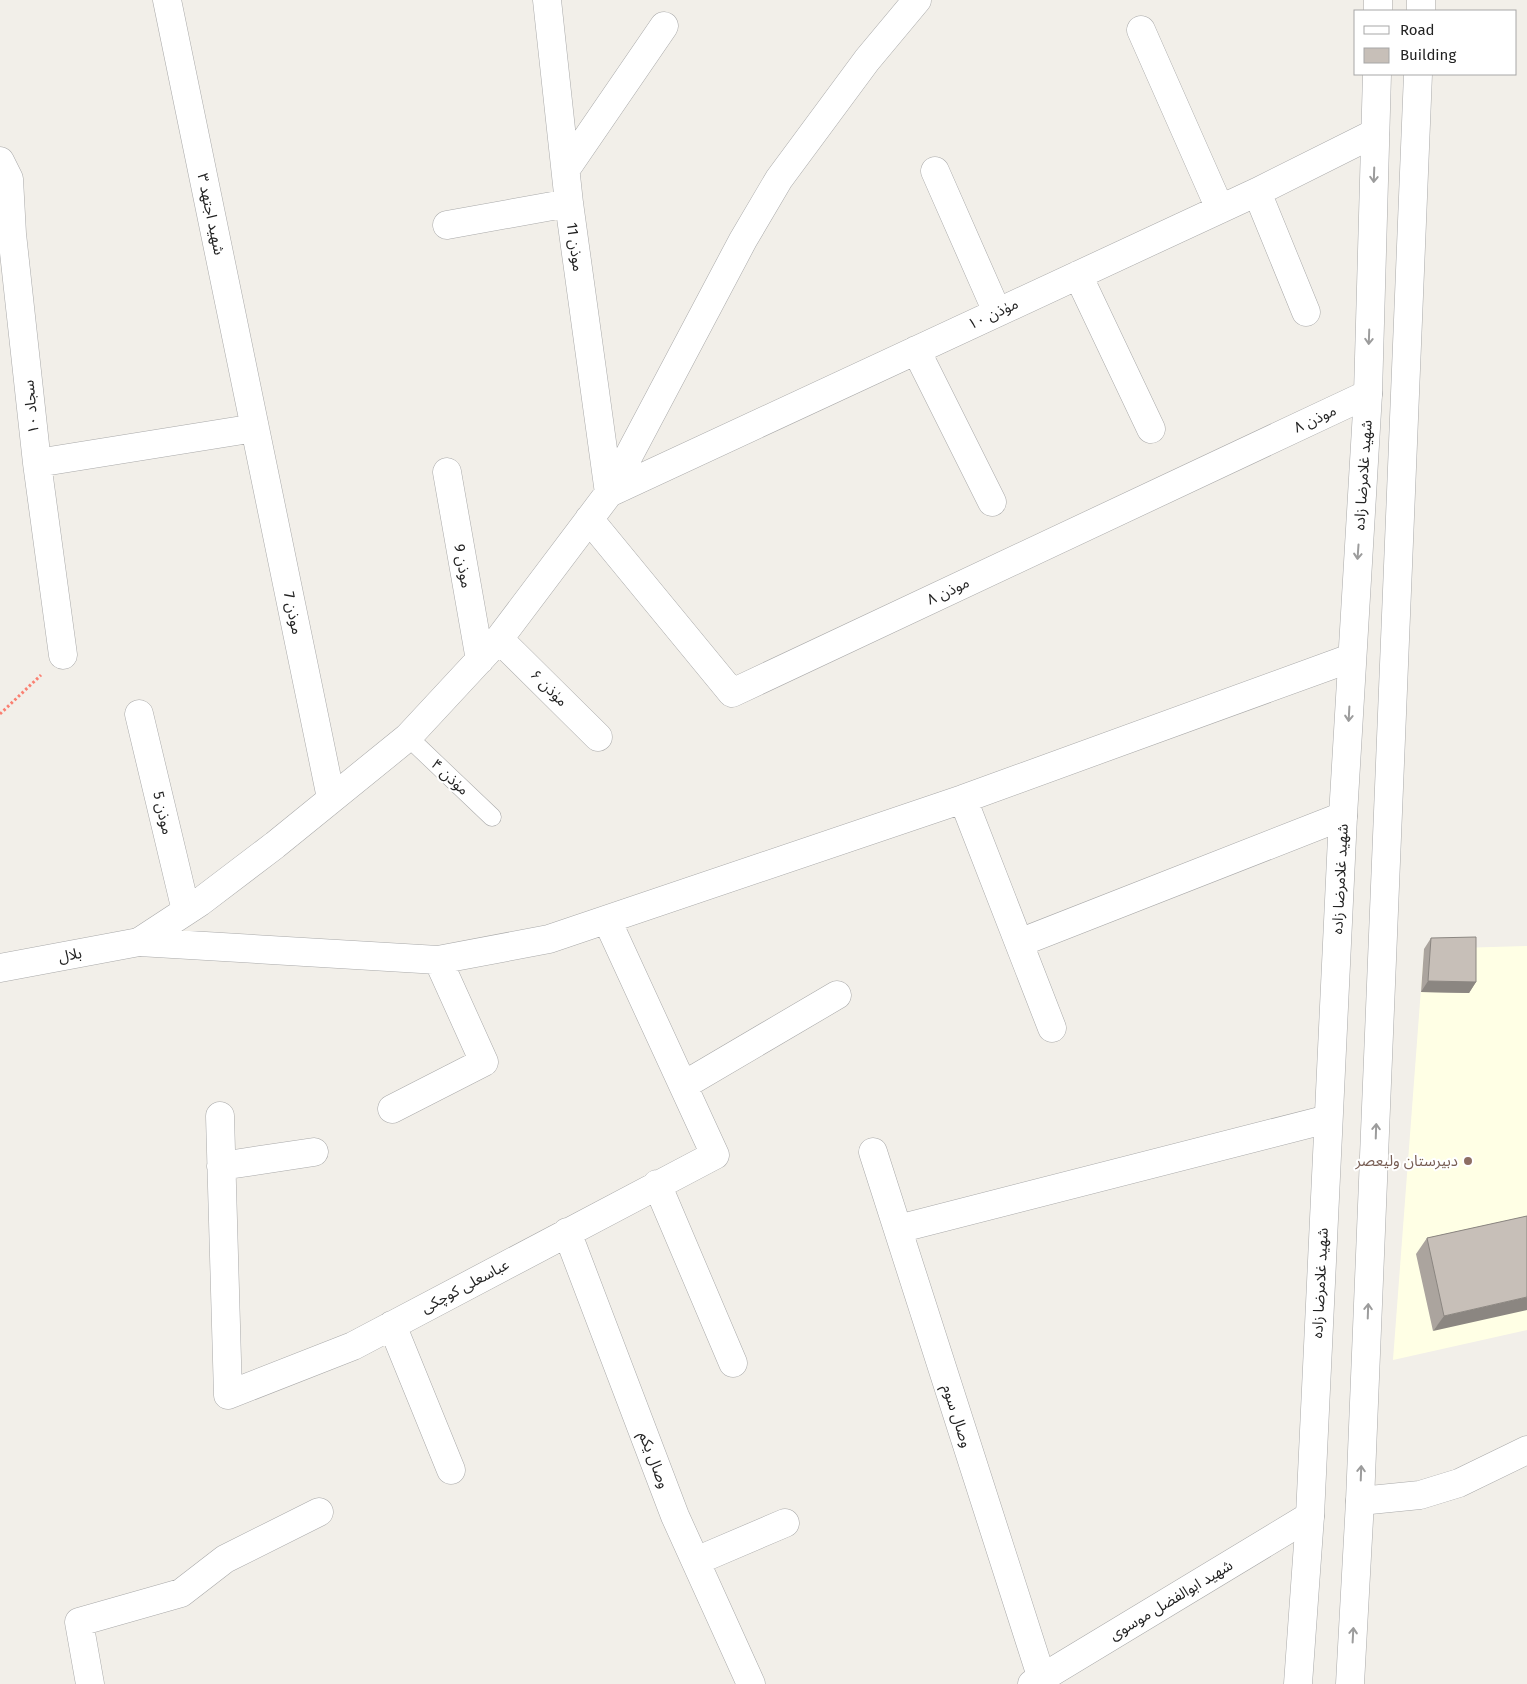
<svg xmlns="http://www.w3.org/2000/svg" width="1527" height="1684" font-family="'Fira Sans','Noto Sans Arabic',sans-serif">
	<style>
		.education { fill: #ffffe5 }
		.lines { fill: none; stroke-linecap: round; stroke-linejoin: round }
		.service-casing { stroke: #a9a9a9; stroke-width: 19 }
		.minor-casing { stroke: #a9a9a9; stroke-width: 29 }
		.tertiary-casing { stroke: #a9a9a9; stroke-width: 29 }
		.path { stroke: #fa8072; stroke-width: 3; stroke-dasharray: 2.5 2.5; stroke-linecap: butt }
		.service { stroke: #fff; stroke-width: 18 }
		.minor { stroke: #fff; stroke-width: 28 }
		.tertiary { stroke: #fff; stroke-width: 28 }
		.wall { fill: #aba49e }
		.shaded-wall { fill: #8b8681 }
		.building { fill: #c7bfb8; stroke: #8b8681 }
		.oneway { stroke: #9c9c9c }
		.education-dot { fill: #8d6e63; stroke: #fff; stroke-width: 2 }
		.labels { text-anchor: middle; stroke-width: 4; stroke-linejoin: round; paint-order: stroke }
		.street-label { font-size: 15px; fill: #222; stroke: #fff }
		.education-label { font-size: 15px; fill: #785e54; stroke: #fff; text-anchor: end }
	</style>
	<rect width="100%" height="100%" fill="#f2efe9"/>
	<!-- education -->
	<path class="education" d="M 1527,946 L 1527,1330 L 1393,1360 L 1424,949 Z"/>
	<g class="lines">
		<!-- service casing -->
		<g class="service-casing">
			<path id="service" d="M 408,737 L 492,817"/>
		</g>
		<!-- minor casing -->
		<g class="minor-casing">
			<path id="minor" d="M 167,0 L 331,798
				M 547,0 L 569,203 L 609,493 L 1257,192 L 1375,133
				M 1141,30 L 1220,209
				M 0,161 L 9,179 L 12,234 L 37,463 L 63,655
				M 566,169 L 664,26
				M 935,171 L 997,312
				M 1257,192 L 1306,312
				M 447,225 L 569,203
				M 1078,275 L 1151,429
				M 916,350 L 992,502
				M 37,463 L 255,428
				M 447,472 L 480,660
				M 589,519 L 732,693 L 1368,394
				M 499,639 L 598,737
				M 139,714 L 186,911
				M 963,799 L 1052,1028
				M 139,942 L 438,960 L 549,939 L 963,799 L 1351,658
				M 139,942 L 200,902 L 275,845 L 408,737 L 499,639 L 609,493 L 743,240 L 779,179 L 867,60 L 917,0
				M 1019,943 L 1343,816
				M 684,1085 L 837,995
				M 392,1109 L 484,1062 L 438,960
				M 220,1116 L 228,1395 L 353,1346 L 715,1155 L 607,920
				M 873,1152 L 1042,1679
				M 221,1166 L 314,1152
				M 657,1184 L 733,1363
				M 898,1229 L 1328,1119
				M 567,1232 L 675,1516 L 751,1684
				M 392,1325 L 451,1470
				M 1360,1501 L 1420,1495 L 1459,1483 L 1527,1450
				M 696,1561 L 785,1523
				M 90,1684 L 79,1622 L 181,1593 L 225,1559 L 319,1512
				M 1032,1684 L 1310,1516"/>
		</g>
		<!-- tertiary casing -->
		<g class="tertiary-casing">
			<path id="tertiary" d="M 1378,11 L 1378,0
				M 1421,11 L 1421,0
				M 0,968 L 139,942
				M 1298,1684 L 1310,1516 L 1343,816 L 1368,394 L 1377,74
				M 1350,1684 L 1360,1501 L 1418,74"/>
		</g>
		<!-- path -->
		<path class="path" d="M 0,714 L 41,675"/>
		<!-- service -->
		<use href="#service" class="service"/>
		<!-- minor -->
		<use href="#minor" class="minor"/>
		<!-- tertiary -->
		<use href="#tertiary" class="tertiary"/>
	</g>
	<!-- wall -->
	<path class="wall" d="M 1431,938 L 1476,982 L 1469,993 L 1421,992 L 1424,949 Z
		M 1527,1216 L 1433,1331 L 1416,1254 L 1427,1238 Z"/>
	<!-- shaded-wall -->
	<path class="shaded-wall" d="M 1428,981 L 1476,982 L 1469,993 L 1421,992 Z
		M 1527,1297 L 1527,1310 L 1433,1331 L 1444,1316 Z"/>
	<!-- building -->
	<path class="building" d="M 1476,937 L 1476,982 L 1428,981 L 1431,938 Z
		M 1527,1216 L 1527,1297 L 1444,1316 L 1427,1238 Z"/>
	<!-- one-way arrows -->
	<defs><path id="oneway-shaft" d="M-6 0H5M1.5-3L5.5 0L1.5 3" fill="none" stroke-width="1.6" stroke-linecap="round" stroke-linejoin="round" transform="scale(1.25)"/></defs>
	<g class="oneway">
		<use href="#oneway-shaft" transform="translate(1374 175) rotate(92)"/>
		<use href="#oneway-shaft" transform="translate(1369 337) rotate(92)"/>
		<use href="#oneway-shaft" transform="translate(1358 552) rotate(94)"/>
		<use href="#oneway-shaft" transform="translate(1349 714) rotate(93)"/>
		<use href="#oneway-shaft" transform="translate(1376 1131) rotate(-88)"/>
		<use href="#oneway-shaft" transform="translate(1368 1311) rotate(-88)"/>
		<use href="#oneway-shaft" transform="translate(1361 1473) rotate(-88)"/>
		<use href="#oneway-shaft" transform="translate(1353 1635) rotate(-87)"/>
	</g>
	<!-- markers -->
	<circle class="education-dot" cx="1468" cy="1161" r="5"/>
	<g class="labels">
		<!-- street labels -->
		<g class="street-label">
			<text transform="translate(211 214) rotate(78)" y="5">شهید اجتهد ۳</text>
			<text transform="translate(575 247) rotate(82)" y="5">موذن 11</text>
			<text transform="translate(993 314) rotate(-25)" y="5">موٰذن ۱۰</text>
			<text transform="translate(31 407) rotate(-96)" y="5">سجاد ۱۰</text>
			<text transform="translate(1315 419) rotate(-25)" y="5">موذن ۸</text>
			<text transform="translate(1363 475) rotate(-86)" y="5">شهید غلامرضا زاده</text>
			<text transform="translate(463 566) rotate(80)" y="5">موذن 9</text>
			<text transform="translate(948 591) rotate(-25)" y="5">موذن ۸</text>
			<text transform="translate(293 613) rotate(78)" y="5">موذن 7</text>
			<text transform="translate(549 688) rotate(45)" y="5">موٰذن ۶</text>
			<text transform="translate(450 777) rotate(43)" y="5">موٰذن ۴</text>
			<text transform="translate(163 813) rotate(77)" y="5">موذن 5</text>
			<text transform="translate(1340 879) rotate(-87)" y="5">شهید غلامرضا زاده</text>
			<text transform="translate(70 955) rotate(-11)" y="5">بلال</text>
			<text transform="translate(1320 1283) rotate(-87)" y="5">شهید غلامرضا زاده</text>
			<text transform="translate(465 1286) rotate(-28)" y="5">عباسعلی کوچکی</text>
			<text transform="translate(957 1416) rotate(72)" y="5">وصال سوم</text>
			<text transform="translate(654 1460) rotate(69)" y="5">وصال یکم</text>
			<text transform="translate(1171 1600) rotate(-31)" y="5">شهید ابوالفضل موسوی</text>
		</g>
		<!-- education labels -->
		<g class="education-label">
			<text x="1458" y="1166">دبیرستان ولیعصر</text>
		</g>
	</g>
	<!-- legend -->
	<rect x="1354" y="10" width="162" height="65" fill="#ffffff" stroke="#a7a7a7"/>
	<rect x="1364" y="26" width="25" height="8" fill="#ffffff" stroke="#a7a7a7"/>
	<text x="1400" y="35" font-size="15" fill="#222222">Road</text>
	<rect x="1364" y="48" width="25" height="15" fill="#c7bfb8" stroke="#a7a7a7"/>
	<text x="1400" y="60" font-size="15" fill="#222222">Building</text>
</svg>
